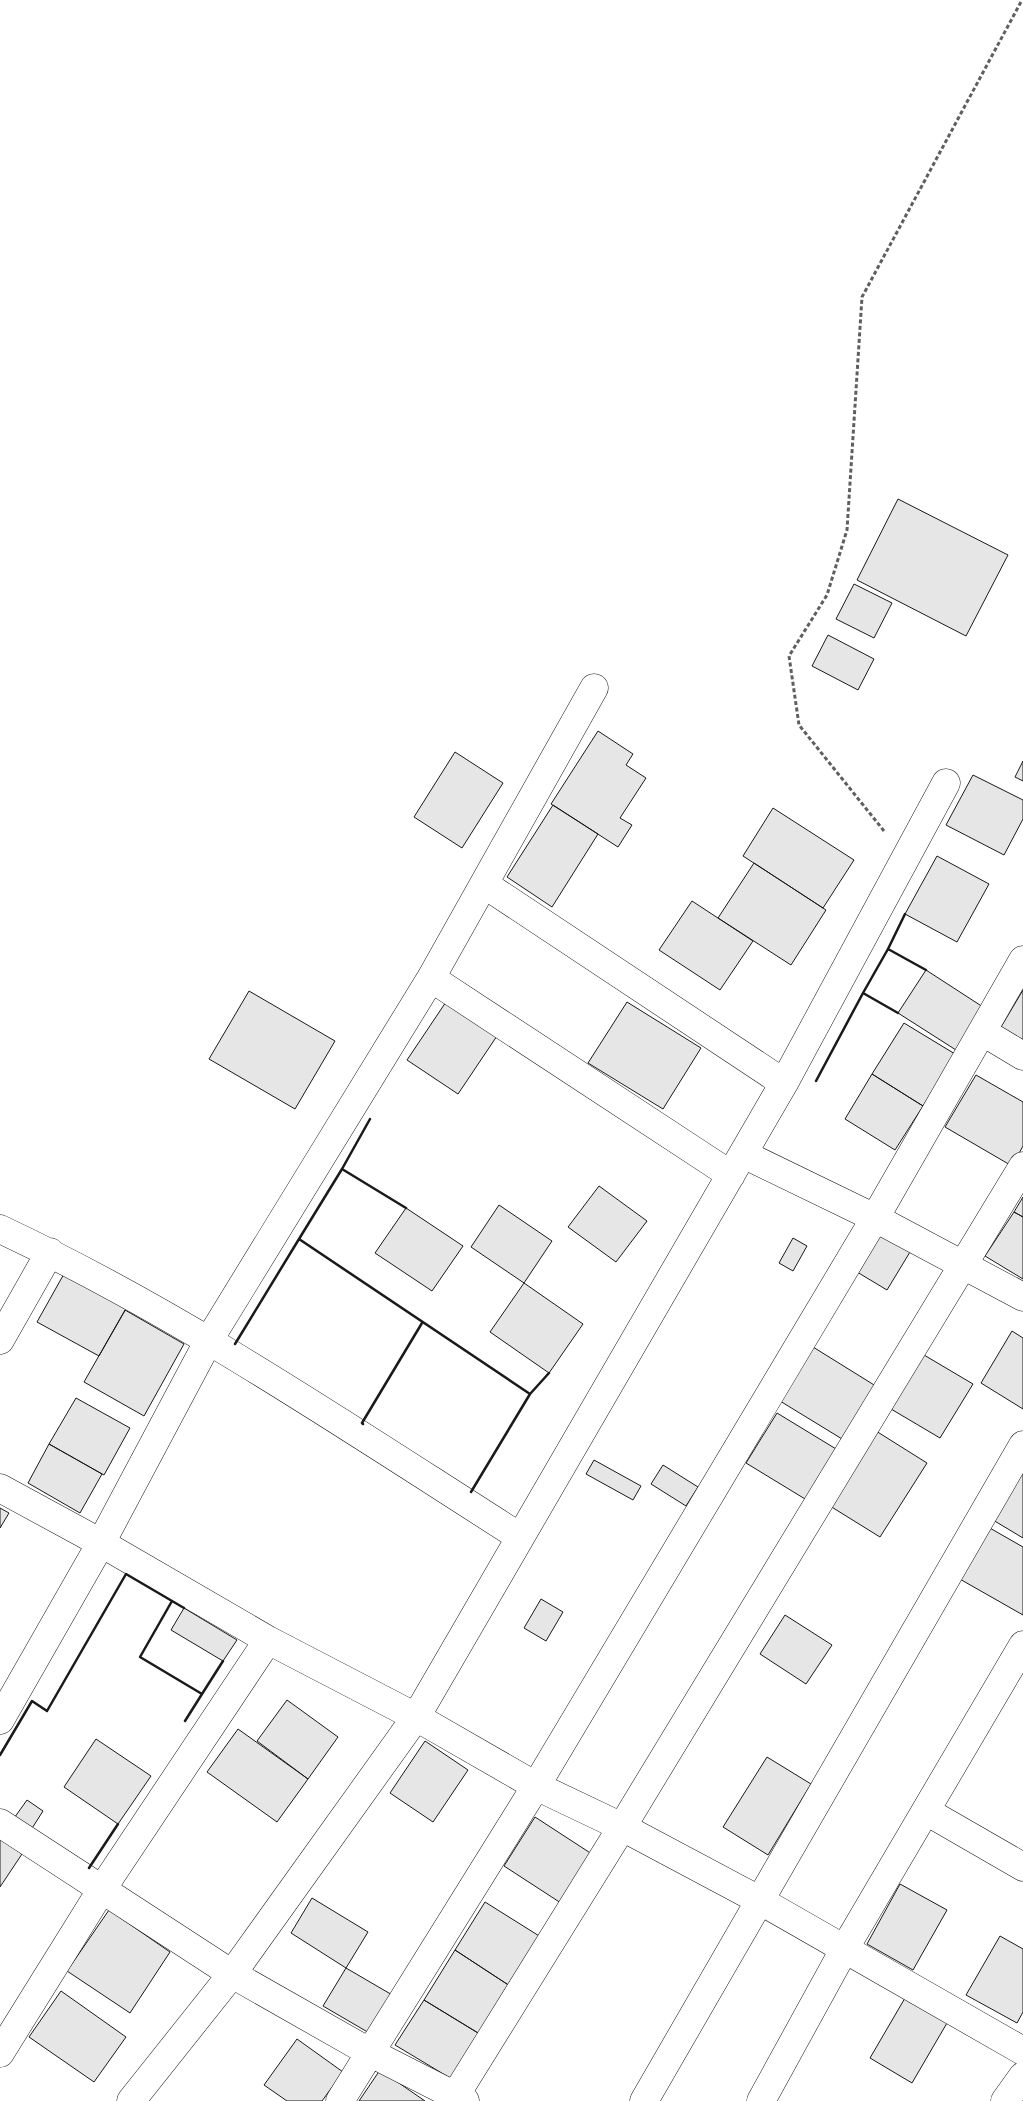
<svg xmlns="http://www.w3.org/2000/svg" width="1023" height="2101" font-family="'DejaVu Sans',sans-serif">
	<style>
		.building { fill: #e6e6e6; stroke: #1a1a1a }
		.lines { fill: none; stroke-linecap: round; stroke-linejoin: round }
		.street-casing { stroke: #1a1a1a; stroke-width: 29 }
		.path { stroke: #5f5f5f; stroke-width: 3; stroke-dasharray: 4 2.5; stroke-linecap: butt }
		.street { stroke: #fff; stroke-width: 28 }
		.wall { stroke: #1a1a1a; stroke-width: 2.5 }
	</style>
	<rect width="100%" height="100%" fill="#fff"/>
	<!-- building -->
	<path class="building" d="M 898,499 L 1008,555 L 966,636 L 857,580 Z
		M 854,584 L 892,603 L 874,638 L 836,619 Z
		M 828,635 L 874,659 L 858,690 L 812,666 Z
		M 598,731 L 633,754 L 626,765 L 646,778 L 620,818 L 632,825 L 618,847 L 551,804 Z
		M 455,752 L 503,783 L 462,848 L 414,817 Z
		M 1023,761 L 1023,781 L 1015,777 Z
		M 973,775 L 1023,800 L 1023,819 L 1004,855 L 946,825 Z
		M 553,805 L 598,834 L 552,907 L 507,877 Z
		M 773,808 L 854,860 L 823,908 L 743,856 Z
		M 937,856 L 989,884 L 957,942 L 905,914 Z
		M 754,863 L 826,910 L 791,965 L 718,918 Z
		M 692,901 L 753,941 L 720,990 L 659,950 Z
		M 926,970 L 983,1007 L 956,1050 L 898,1013 Z
		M 1023,990 L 1023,1047 L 998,1032 Z
		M 249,991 L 335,1041 L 295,1109 L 209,1059 Z
		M 448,999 L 499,1033 L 458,1094 L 407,1060 Z
		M 627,1002 L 701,1048 L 663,1109 L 588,1063 Z
		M 904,1023 L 955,1054 L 923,1106 L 872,1074 Z
		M 872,1074 L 923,1106 L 895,1150 L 845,1119 Z
		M 976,1075 L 1023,1102 L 1023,1146 L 1012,1166 L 945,1127 Z
		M 599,1186 L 647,1221 L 616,1262 L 568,1227 Z
		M 1023,1197 L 1023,1217 L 1014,1212 Z
		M 499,1205 L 552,1241 L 524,1283 L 471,1247 Z
		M 406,1208 L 463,1246 L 432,1291 L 375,1253 Z
		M 1014,1212 L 1023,1217 L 1023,1279 L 985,1256 Z
		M 880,1234 L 910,1252 L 887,1290 L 857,1272 Z
		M 793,1238 L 807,1246 L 793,1271 L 779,1263 Z
		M 65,1272 L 127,1307 L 99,1356 L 37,1322 Z
		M 524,1283 L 583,1324 L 549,1373 L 490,1332 Z
		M 125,1310 L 184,1344 L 144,1416 L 84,1382 Z
		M 1012,1331 L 1023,1338 L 1023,1409 L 981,1383 Z
		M 813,1347 L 879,1388 L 847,1442 L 780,1401 Z
		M 924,1355 L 973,1384 L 940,1438 L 891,1409 Z
		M 76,1398 L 130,1428 L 104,1475 L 49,1444 Z
		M 777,1413 L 841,1452 L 810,1502 L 746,1463 Z
		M 876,1431 L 927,1463 L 880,1537 L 830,1506 Z
		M 49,1444 L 102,1474 L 80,1513 L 28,1483 Z
		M 594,1460 L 641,1486 L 633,1500 L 586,1474 Z
		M 663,1465 L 698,1487 L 686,1506 L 651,1484 Z
		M 1023,1469 L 1023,1538 L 993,1520 Z
		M 0,1508 L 9,1513 L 0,1528 Z
		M 988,1527 L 1023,1547 L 1023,1615 L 958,1578 Z
		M 541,1599 L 563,1612 L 546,1641 L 524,1628 Z
		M 184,1608 L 237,1640 L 223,1661 L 171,1630 Z
		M 785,1615 L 832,1645 L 806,1684 L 760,1654 Z
		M 287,1700 L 338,1737 L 308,1779 L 257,1741 Z
		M 238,1729 L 308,1779 L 277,1822 L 207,1772 Z
		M 96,1739 L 151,1776 L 118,1824 L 64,1787 Z
		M 425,1741 L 468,1770 L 433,1822 L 390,1793 Z
		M 767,1757 L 811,1784 L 768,1855 L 723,1827 Z
		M 27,1800 L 43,1811 L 29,1833 L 12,1821 Z
		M 535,1817 L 595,1856 L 564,1905 L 504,1866 Z
		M 0,1838 L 22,1854 L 0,1887 Z
		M 900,1884 L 947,1910 L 913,1970 L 867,1944 Z
		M 312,1898 L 368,1932 L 346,1968 L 291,1933 Z
		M 485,1902 L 544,1939 L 513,1988 L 455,1950 Z
		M 109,1910 L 170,1952 L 130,2013 L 67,1971 Z
		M 1000,1936 L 1023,1949 L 1023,2012 L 1017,2023 L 966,1995 Z
		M 455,1950 L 513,1988 L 483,2036 L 424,2000 Z
		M 346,1968 L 394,1996 L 371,2034 L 323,2006 Z
		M 61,1991 L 126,2037 L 94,2082 L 29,2037 Z
		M 905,1998 L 947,2023 L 912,2083 L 870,2058 Z
		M 424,2000 L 483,2036 L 455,2081 L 395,2045 Z
		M 297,2039 L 343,2072 L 322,2101 L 287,2101 L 264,2085 Z
		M 380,2070 L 425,2101 L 359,2101 Z"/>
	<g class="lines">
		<!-- street casing -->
		<g class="street-casing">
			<path id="street" d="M 484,884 L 784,1083
				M 431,978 L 731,1175
				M 983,1032 L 1023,1056
				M 743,1154 L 875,1218 L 1023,1297
				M 0,1229 C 183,1315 350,1429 520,1537
				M 0,1340 L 50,1252
				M 0,1488 L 101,1543 L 268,1640 L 416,1717 L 536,1786 L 622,1827 L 759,1900 L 1023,2051
				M 0,1720 L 101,1543 L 209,1340 L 431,978 L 594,688
				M 926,1811 L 1023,1867
				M 0,1823 L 232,1974 L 371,2053 L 465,2101
				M 0,2053 L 102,1889 L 268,1640
				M 131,2101 L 232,1974 L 416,1717 L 784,1083 L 946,783
				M 340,2101 L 536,1786 L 875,1218 L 1023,960
				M 452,2101 L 622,1827 L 1023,1166
				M 644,2101 L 1023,1445
				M 761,2101 L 845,1948 L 1023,1645
				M 1005,2101 L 1023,2076"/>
		</g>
		<!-- path -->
		<path class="path" d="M 884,831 L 799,725 L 789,656 L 827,595 L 847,530 L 862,297 L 1022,0"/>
		<!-- street -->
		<use href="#street" class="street"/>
		<!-- wall -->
		<path class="wall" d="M 888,949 L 905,914
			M 898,1013 L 863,993 L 888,949 L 926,970
			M 816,1081 L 863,993
			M 342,1169 L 370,1119
			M 299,1239 L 342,1169 L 406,1208
			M 235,1344 L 299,1239 L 530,1394 L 471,1492
			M 530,1394 L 549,1373
			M 363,1424 L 362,1423 L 422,1323
			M 172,1601 L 140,1657 L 202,1694 L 185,1721
			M 202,1694 L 223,1661
			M 0,1755 L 32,1701 L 47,1711 L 126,1574 L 184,1608
			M 89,1868 L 118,1824"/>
	</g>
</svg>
